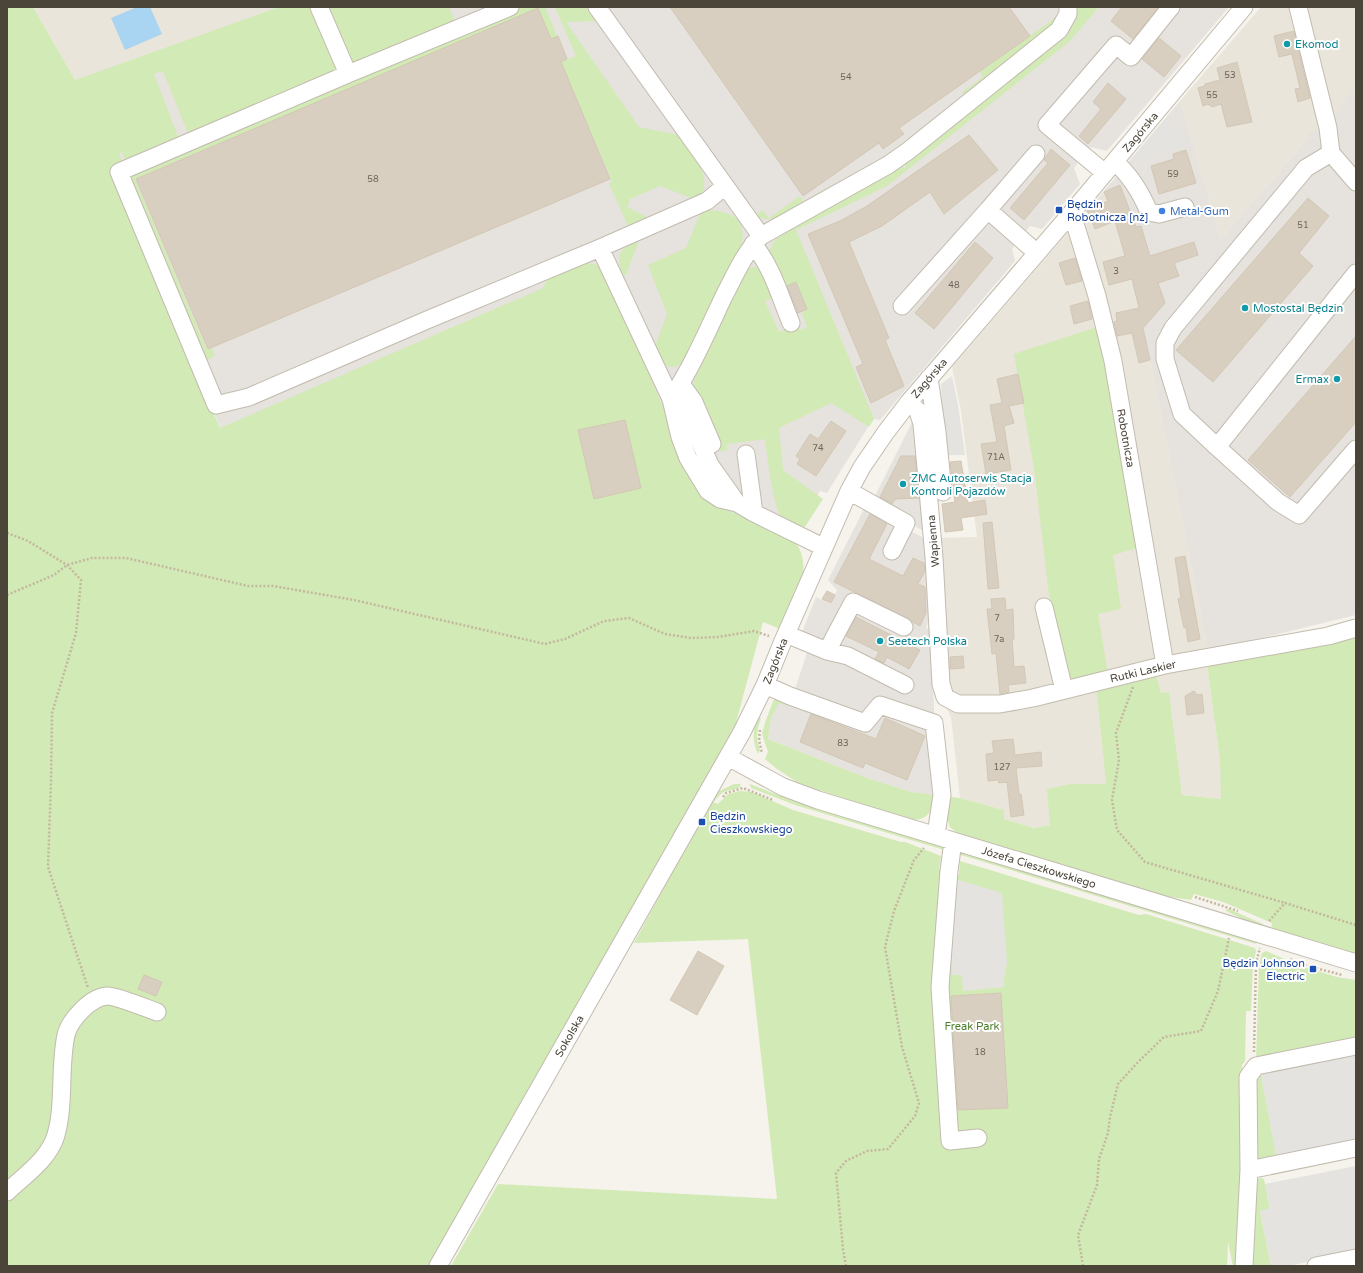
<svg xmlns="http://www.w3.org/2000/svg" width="1363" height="1273" font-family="'Varela Round',sans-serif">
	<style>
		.residential { fill: #eae5da }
		.industrial { fill: #e6e2dd }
		.green { fill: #d2eab5 }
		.parking { fill: #e5e3e0 }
		.water { fill: #a9d4f2 }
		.building { fill: #d8cfc1; stroke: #d3c7b4 }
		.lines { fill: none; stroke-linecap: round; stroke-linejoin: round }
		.minor-casing { stroke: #c2bbae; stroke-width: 19 }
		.path { stroke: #c4b79f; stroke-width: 2.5; stroke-dasharray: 2 2; stroke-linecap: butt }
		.minor { stroke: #fff; stroke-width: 17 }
		.culture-dot { fill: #0f9aa8; stroke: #fff; stroke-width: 1.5 }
		.transit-dot { fill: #1a4fb4; stroke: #fff; stroke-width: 1.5 }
		.shop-dot { fill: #3f7fe0; stroke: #fff; stroke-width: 1.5 }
		.labels { text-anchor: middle; stroke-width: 4; stroke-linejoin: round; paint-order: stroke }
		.number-label { font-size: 9px; fill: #6e675b }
		.culture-label { font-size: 11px; fill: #0d838f; stroke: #fff; text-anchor: start }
		.street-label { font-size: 11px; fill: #4b4439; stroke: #fff }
		.transit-label { font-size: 11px; fill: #164399; stroke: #fff; text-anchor: start }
		.shop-label { font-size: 11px; fill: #366cbe; stroke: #fff; text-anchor: start }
		.park-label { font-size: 11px; fill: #4a7f2a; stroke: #fff }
	</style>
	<rect width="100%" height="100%" fill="#f6f3ec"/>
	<!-- residential -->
	<path class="residential" d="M 33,7 L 279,7 L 75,80 Z
		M 1261,7 L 1356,7 L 1356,103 L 1352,88 L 1328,128 L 1309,137 L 1221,239 L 1180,101 Z
		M 1103,192 L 1114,221 L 1144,329 L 1208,651 L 1000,701 L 961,701 L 933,684 L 936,538 L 977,537 L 961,411 L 952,367 Z
		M 1207,663 L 1220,761 L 1222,799 L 1182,795 L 1169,692 L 1161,693 L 1156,674 Z
		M 1097,692 L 1106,784 L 1071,784 L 1050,825 L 1034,828 L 1004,819 L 1004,810 L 960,798 L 951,717 L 947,709 L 972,712 L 1011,709 Z"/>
	<!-- industrial -->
	<path class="industrial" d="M 279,7 L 1091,7 L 1094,13 L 1099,7 L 1229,7 L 1107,151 L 1090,147 L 1074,168 L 1080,184 L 1042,229 L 1030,226 L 1012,249 L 1015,261 L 880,420 L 873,419 L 827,493 L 820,491 L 791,539 L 223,434 L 75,80 Z
		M 1352,87 L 1356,103 L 1356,615 L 1208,651 L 1144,329 L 1114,221 L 1103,192 L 1180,101 L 1221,239 L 1309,137 L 1308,133 L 1328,128 Z
		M 912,422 L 916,424 L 928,534 L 873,500 Z
		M 865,507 L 926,539 L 930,614 L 926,628 L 931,631 L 934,708 L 934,795 L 911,792 L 867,778 L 768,739 L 771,718 L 779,703 L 791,701 L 807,653 L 812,654 L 819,639 L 802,632 L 816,597 L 831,604 L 837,590 L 828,580 Z"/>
	<!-- green -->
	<path class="green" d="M 7,7 L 33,7 L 75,80 L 279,7 L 314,7 L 337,63 L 336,69 L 332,75 L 194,135 L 187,131 L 163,71 L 154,74 L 177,134 L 177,139 L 126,163 L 122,152 L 119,153 L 123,164 L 112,169 L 220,428 L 543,288 L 548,278 C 562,272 585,256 600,267 C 602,269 605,273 606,275 L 695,481 L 705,500 L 793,540 C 795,543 799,547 800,550 C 811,577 793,606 783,630 L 763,622 L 733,734 L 431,1266 L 7,1266 Z
		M 326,7 L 449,7 L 456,24 L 364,63 L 351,61 Z
		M 518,7 L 545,7 L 557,36 L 551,39 L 538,8 L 135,179 L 207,350 L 212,348 L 215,356 L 207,360 L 216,383 L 215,384 L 127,175 Z
		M 555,7 L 580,7 L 582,9 L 586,7 L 595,21 L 566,22 L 639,127 L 678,135 C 688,150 710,171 703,190 C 701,196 696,198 691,198 L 660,186 L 630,199 L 627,207 L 649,218 L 629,228 L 609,184 L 612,182 L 611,179 L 561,62 L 576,56 Z
		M 1079,7 L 1099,7 L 1070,41 L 887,186 L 796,230 L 874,419 L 869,427 L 831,403 L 779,428 L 783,470 L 823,499 L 805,527 C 798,525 788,524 782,518 C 773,509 767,454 765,439 L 727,444 L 727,450 L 721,452 L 694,391 L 693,383 L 746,270 C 751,267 754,266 759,268 L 775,297 L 765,301 L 779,332 L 798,323 L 801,330 L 807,327 L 802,313 L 807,309 L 797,282 L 783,288 L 768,252 L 775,240 L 786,231 L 901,165 L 905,169 L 906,167 L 903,163 L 1066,33 L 1074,24 Z
		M 1060,14 L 1053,24 L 965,97 L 962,92 L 983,77 L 980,72 Z
		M 800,196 L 804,203 C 790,211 773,225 756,216 L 762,210 L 769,218 Z
		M 710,210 C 733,213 746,218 742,244 L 687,361 C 679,367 675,368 665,366 L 656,354 L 656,344 L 667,314 L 648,265 L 686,248 L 699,216 L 704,211 Z
		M 635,241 L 638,241 L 638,243 L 626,275 L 623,276 C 620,272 618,259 620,254 C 622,249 631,243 635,241 Z
		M 1097,327 L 1118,419 L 1118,444 L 1121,452 L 1141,547 L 1113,555 L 1121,609 L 1098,614 L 1108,674 L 1069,682 L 1050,603 L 1034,469 L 1014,354 Z
		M 1356,634 L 1356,956 L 1271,930 L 1272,923 L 1223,902 L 1194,894 L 1191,900 L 1152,894 L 959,835 L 950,827 L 947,818 L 934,806 C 926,819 921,821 906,819 L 813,788 L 797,782 L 777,769 L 765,759 L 768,752 L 762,734 L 766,720 L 776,694 L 791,701 L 788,706 L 779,703 L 771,718 L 768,739 L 867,778 L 911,792 L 960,798 L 1004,810 L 1004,819 L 1034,828 L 1050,825 L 1047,789 L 1071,784 L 1106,784 L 1096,686 L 1156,674 L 1161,693 L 1169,692 L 1182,795 L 1221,799 L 1220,761 L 1207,663 Z
		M 757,717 L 761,718 C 757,731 755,737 760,750 L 758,754 C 752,741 753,731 757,717 Z
		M 734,784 L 741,784 L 739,788 L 723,792 L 713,802 L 718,804 L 728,794 L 740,791 L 752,792 L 793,810 L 901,842 L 905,842 L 941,856 L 939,869 L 959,875 L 960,861 L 1139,915 L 1146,914 L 1255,948 L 1256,951 L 1253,964 L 1251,1011 L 1246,1011 L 1245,1061 L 1242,1065 L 1240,1266 L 1233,1266 L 1228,1242 L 1227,1266 L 451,1266 L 498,1184 L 777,1199 L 748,939 L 634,943 L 711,801 L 719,791 Z
		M 750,784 L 796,802 L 1258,940 L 1256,944 L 795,805 L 751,788 Z
		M 1227,909 L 1229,909 L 1263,924 L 1262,928 L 1226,911 Z
		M 1266,951 L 1301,966 L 1337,977 L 1356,980 L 1356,1041 L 1256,1061 L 1259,965 L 1262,953 Z
		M 1268,1070 L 1262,1079 L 1277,1159 L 1259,1163 L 1255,1159 L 1256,1072 Z
		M 1262,1178 L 1264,1179 L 1270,1209 L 1260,1211 L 1271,1266 L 1253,1266 L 1255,1179 Z"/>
	<!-- parking -->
	<path class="parking" d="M 1165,121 L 1185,139 L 1186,147 L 1150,157 L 1141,168 L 1131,159 Z
		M 952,376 L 958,405 L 965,455 L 948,455 L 946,431 L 944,432 L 941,384 Z
		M 955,879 L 1002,893 L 1007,963 L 1004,978 L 1004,987 L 963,991 L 962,975 L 952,975 L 950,935 Z
		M 1356,1053 L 1356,1156 L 1279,1169 L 1260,1071 Z
		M 1356,1166 L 1356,1252 L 1288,1266 L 1271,1266 L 1260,1211 L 1270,1208 L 1265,1184 Z"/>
	<!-- water -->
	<path class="water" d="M 137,7 L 150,7 L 162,34 L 125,50 L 111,18 Z"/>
	<!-- building -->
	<path class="building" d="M 670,7 L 1009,7 L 1030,36 L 899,128 L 904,134 L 883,149 L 879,143 L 803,196 Z
		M 1122,7 L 1158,7 L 1133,39 L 1111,21 Z
		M 538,8 L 551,39 L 558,36 L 567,59 L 561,62 L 610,179 L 208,349 L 136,179 Z
		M 1294,31 L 1310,98 L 1298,102 L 1295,89 L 1300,88 L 1292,54 L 1279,57 L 1274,36 Z
		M 1159,38 L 1181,56 L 1164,77 L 1142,59 Z
		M 1237,62 L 1252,122 L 1227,127 L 1221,104 L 1212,107 L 1208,104 L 1203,106 L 1198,88 L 1205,86 L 1205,84 L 1220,80 L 1217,68 Z
		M 1108,83 L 1126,99 L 1088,144 L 1079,136 L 1101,109 L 1093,102 Z
		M 969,135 L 998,170 L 944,214 L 930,192 L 882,226 L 849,242 L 889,338 L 885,340 L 904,386 L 871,403 L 856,367 L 863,364 L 808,234 L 840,221 L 867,206 Z
		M 1051,149 L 1070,165 L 1024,220 L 1010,208 L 1048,163 L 1044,160 Z
		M 1186,150 L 1196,183 L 1159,194 L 1151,166 L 1174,159 L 1173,154 Z
		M 1120,185 L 1136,227 L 1141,226 L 1150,256 L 1194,242 L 1198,255 L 1174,263 L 1179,276 L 1158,283 L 1165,303 L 1143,328 L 1150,360 L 1139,363 L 1132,333 L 1117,336 L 1114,322 L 1117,321 L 1116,313 L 1139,308 L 1132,279 L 1109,285 L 1103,262 L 1125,256 L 1115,221 L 1095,229 L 1087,210 L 1108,201 L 1104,192 Z
		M 1308,198 L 1329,216 L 1299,253 L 1313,266 L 1213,382 L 1176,350 Z
		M 975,242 L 993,258 L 934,329 L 915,313 Z
		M 1075,258 L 1082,281 L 1066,285 L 1059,263 Z
		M 796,282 L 807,309 L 798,313 L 787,286 Z
		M 1088,301 L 1092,319 L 1074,324 L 1070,306 Z
		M 1356,336 L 1356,422 L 1290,497 L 1248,460 Z
		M 1018,374 L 1024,403 L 1009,406 L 1014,423 L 1004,426 L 1011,470 L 986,474 L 981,444 L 997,442 L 990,405 L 1002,403 L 997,379 Z
		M 625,420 L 641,488 L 594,499 L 578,430 Z
		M 831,421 L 846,431 L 816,476 L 797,464 L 800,459 L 796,456 L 810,434 L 818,439 Z
		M 901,456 L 915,456 L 919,498 L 895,499 L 892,504 L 880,497 Z
		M 961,461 L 968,503 L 985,500 L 987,514 L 961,518 L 963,530 L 945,532 L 942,504 L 955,502 L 950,462 Z
		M 870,514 L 887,524 L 869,559 L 903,576 L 913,558 L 924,563 L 925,571 L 918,584 L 925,587 L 926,613 L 920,626 L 913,622 L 908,618 L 834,582 Z
		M 992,522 L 999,588 L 988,589 L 983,523 Z
		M 1185,556 L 1200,639 L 1188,642 L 1186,627 L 1184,628 L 1178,599 L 1181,598 L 1175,558 Z
		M 827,591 L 835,595 L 831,603 L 822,599 Z
		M 1005,598 L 1006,610 L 1013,609 L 1014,639 L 1012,639 L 1014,667 L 1024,666 L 1026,683 L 1008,685 L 1009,692 L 1000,694 L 996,653 L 992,654 L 987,609 L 992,609 L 991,599 Z
		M 856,617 L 920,650 L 909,669 L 887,657 L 884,663 L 875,659 L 879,652 L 846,636 Z
		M 963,656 L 964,668 L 950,669 L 950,657 Z
		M 1194,691 L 1197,695 L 1202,694 L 1204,713 L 1187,715 L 1185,696 Z
		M 811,714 L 876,739 L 885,718 L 925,736 L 907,780 L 865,763 L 863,768 L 800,742 Z
		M 1013,739 L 1015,755 L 1041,752 L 1042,766 L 1016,768 L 1019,794 L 1021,794 L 1024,815 L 1011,817 L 1007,782 L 999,783 L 998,780 L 988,781 L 986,754 L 994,753 L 992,741 Z
		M 698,951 L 724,966 L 697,1015 L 670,1000 Z
		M 144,975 L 162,982 L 156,996 L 138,989 Z
		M 1001,993 L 1008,1108 L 958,1110 L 951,996 Z"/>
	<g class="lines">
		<!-- minor casing -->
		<g class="minor-casing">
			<path id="minor" d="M 319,7 L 348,74 L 510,7
				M 597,7 L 761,236
				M 1298,7 L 1328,128 L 1331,153 L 1356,182
				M 348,74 L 119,172 L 216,405 L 249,397 L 427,320 L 600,248 L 707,201 L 725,186
				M 1115,162 C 1131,176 1141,193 1149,212 L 1159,214 L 1185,207
				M 1105,173 L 1047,125 L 1116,45 L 1131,57 L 1171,7
				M 988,210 L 1036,154
				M 1068,217 L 1074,222 L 1077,230 L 1097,296 L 1113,361 L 1165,665
				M 753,244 C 772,267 780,296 791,323
				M 600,248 L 671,399 L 698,437 L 710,465 L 737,503
				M 1356,273 L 1217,447 L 1278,502 L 1299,515 L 1356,449
				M 902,306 L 988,210 L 1037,253
				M 929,378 L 937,432 L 943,492
				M 681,384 L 694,402 L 712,444
				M 909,402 L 918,411 L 922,424 L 934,557 L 941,684 L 945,697 L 958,704 L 1000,704 L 1033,698 L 1165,665 L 1328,636 L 1356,628
				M 1217,447 L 1182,414 L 1165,359 L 1165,343 L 1173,328 L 1306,168 L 1331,153
				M 746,454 L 754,513
				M 849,491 L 906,523 L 892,551
				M 823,547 L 754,513 L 737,503 L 720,499 L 708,491 L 688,458 L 680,437 L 671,399 C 692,367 707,332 723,298 C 734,277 744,253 761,236 L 888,165 L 908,151 L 1059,30 L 1068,14 L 1068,7
				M 1044,607 L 1064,690
				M 786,634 L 827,651 L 848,656 L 905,685
				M 827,651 L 853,602 L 904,627
				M 765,685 L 790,696 L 865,723 L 880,705 L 934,723 L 942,795 L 936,835
				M 728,757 L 783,787 L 818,800 L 1356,963
				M 953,841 L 949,871 L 940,987 L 950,1141 L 978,1138
				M 1356,1046 L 1256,1066 L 1248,1077 L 1249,1170 L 1356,1148
				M 7,1192 C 25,1175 49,1159 56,1135 C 65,1103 59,1068 66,1035 C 70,1019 92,996 108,996 C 119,997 146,1008 157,1012
				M 438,1266 L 742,732 L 765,685 L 783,641 L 849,491 L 862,467 L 886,432 L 909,402 L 1068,217 L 1244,7
				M 1244,1266 L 1249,1170
				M 1316,1266 L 1356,1258"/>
		</g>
		<!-- path -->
		<path class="path" d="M 7,533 L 28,541 L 67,565 L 81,580 L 76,633 L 52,713 L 51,782 L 48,867 L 88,988
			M 7,595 L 54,575 L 67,565 L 92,558 L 126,558 L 248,586 L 273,586 L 354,600 L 545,644 L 565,639 L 604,621 L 629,618 L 665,634 L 691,638 L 718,637 L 754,631 L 769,636
			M 1133,687 L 1116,733 L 1119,760 L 1112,800 L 1117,830 L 1145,862 L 1285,903
			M 760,730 L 759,740 L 762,753
			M 723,797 L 726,793 L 743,788 L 773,800
			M 1195,897 L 1238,911
			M 1269,921 L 1285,903 L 1356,925
			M 1290,959 L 1297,963 L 1342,975
			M 1254,1052 L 1256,963 L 1260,948
			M 846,1266 L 843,1249 L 836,1173 L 846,1161 L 867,1151 L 888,1149 L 915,1116 L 919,1103 L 902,1047 L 885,947 L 894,911 L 914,860 L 924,848
			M 1083,1266 L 1078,1235 L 1097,1185 L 1099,1159 L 1108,1133 L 1110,1117 L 1118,1084 L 1138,1062 L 1164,1037 L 1201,1031 L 1218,991 L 1229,938"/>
		<!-- minor -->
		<use href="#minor" class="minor"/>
	</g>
	<!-- markers -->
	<g class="culture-dot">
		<circle cx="1287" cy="44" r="4"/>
		<circle cx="1245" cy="308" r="4"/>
		<circle cx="1337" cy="379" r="4"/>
		<circle cx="903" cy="484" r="4"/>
		<circle cx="880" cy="641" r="4"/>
	</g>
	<g class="transit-dot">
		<rect x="1055" y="206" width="8" height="8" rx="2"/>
		<rect x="698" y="818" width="8" height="8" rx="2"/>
		<rect x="1309" y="965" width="8" height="8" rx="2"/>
	</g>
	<circle class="shop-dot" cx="1162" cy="211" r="4"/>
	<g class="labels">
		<!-- number labels -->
		<g class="number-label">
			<text x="1230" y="78">53</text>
			<text x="846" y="80">54</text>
			<text x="1212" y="98">55</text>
			<text x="1173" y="177">59</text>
			<text x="373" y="182">58</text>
			<text x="1303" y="228">51</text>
			<text x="1116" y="274">3</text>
			<text x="954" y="288">48</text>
			<text x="818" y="451">74</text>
			<text x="996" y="460">71A</text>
			<text x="997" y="621">7</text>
			<text x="999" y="642">7a</text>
			<text x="843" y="746">83</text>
			<text x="1002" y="770">127</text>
			<text x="980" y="1055">18</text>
		</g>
		<!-- culture labels -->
		<g class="culture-label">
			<text x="1295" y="48">Ekomod</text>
			<text x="1253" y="312">Mostostal Będzin</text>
			<text x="1329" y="383" text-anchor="end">Ermax</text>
			<text x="911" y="482">ZMC Autoserwis Stacja<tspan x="911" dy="13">Kontroli Pojazdów</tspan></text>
			<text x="888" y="645">Seetech Polska</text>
		</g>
		<!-- street labels -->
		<g class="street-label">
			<text transform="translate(1140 132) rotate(-50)" y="4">Zagórska</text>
			<text transform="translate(929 378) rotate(-49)" y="4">Zagórska</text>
			<text transform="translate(1126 438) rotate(80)" y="4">Robotnicza</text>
			<text transform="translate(933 541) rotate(-95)" y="4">Wapienna</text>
			<text transform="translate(775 661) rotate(-68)" y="4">Zagórska</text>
			<text transform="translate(1143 671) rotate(-13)" y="4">Rutki Laskier</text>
			<text transform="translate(1039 867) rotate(17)" y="4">Józefa Cieszkowskiego</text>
			<text transform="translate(569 1036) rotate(-60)" y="4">Sokolska</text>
		</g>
		<!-- transit labels -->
		<g class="transit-label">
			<text x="1067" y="208">Będzin<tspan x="1067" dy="13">Robotnicza [nż]</tspan></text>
			<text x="710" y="820">Będzin<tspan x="710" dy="13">Cieszkowskiego</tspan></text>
			<text x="1305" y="967" text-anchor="end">Będzin Johnson<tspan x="1305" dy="13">Electric</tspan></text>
		</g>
		<!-- shop labels -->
		<g class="shop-label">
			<text x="1170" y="215">Metal-Gum</text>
		</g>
		<!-- park labels -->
		<g class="park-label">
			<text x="972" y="1030">Freak Park</text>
		</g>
	</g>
	<!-- border -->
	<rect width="1363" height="1273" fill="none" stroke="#4b4439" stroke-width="16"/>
</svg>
